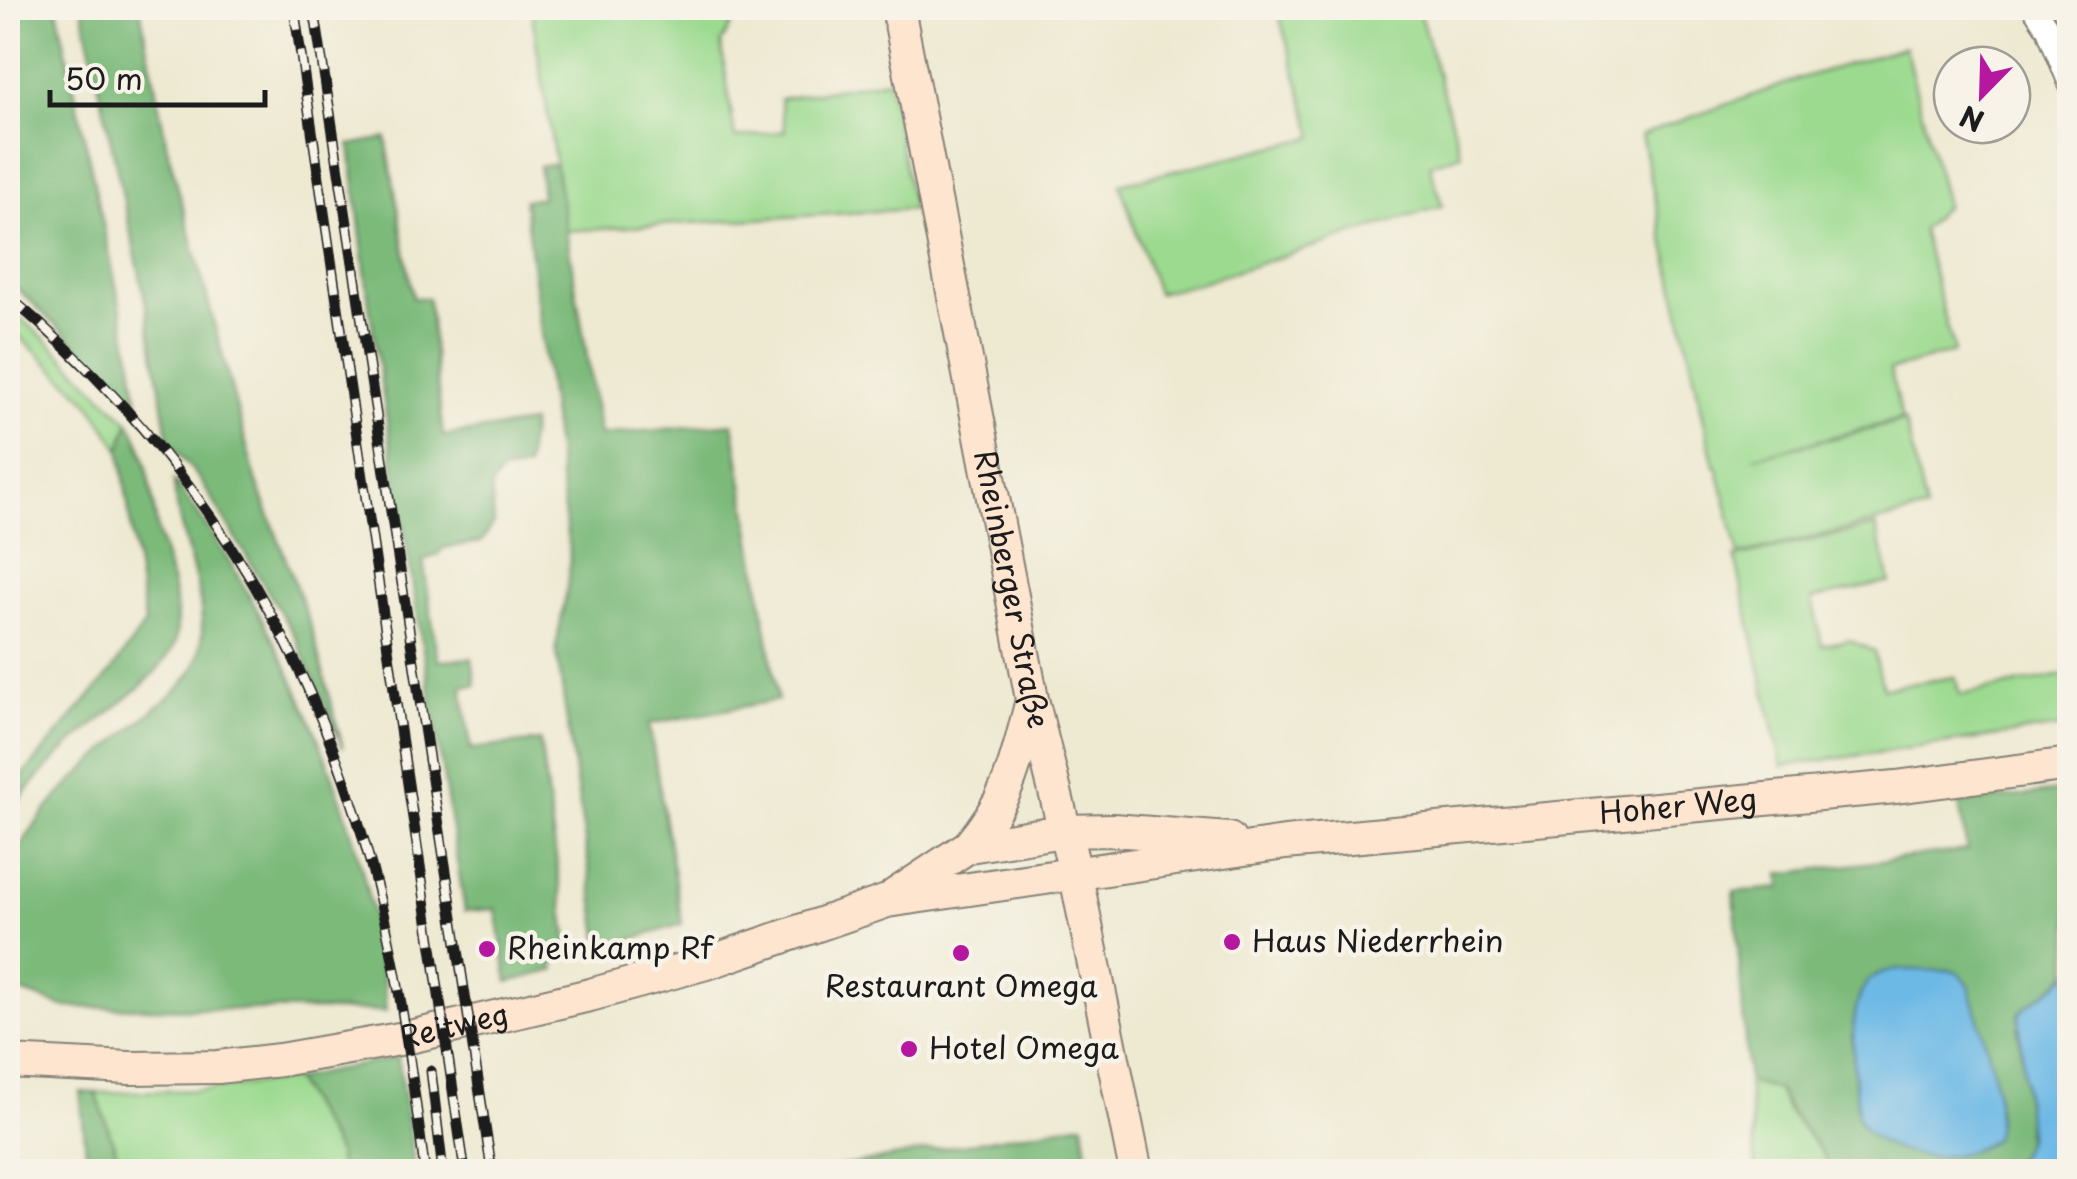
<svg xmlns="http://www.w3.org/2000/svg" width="2077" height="1179" font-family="'Playpen Sans',sans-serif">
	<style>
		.green { fill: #9bda8f; stroke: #5c7b56; stroke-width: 2.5 }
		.forest { fill: #7cba7a; stroke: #4c6b4b; stroke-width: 2.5; fill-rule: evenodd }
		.water { fill: #6db9e6; stroke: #446a81; stroke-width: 2.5 }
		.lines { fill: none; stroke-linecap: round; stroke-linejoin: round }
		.street-casing { stroke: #858276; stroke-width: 26 }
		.secondary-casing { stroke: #858276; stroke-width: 36 }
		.street { stroke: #fff; stroke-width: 22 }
		.secondary { stroke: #fde5d0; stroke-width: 32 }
		.rail-casing { stroke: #1c1c1c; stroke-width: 11 }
		.rail { stroke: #f7f3e8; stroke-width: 8; stroke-dasharray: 22; stroke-linecap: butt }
		.poi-dot { fill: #b5179e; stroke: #f7f3e8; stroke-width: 4 }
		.labels { text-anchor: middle; stroke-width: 9; stroke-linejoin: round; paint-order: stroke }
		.street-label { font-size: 30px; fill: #1c1c1c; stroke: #f7f3e8 }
		.poi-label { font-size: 30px; fill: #1c1c1c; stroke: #f7f3e8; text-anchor: start }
	</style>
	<rect width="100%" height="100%" fill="#f7f3e8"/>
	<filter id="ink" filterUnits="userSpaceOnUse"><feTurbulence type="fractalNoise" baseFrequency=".01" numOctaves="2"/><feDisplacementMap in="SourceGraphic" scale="20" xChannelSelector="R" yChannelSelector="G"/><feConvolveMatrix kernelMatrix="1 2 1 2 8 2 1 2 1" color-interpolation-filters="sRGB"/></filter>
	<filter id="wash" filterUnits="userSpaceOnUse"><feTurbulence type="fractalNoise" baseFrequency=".0048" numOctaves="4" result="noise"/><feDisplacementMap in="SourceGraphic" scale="40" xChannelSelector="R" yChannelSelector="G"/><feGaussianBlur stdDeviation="2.25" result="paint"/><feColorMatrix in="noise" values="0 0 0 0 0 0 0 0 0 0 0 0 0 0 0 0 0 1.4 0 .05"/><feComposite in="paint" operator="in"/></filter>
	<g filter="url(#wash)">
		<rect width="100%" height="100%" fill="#eee9d1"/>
		<!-- green -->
		<path class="green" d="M 531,8 L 741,8 L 721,43 L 735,138 L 785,131 L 780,99 L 888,80 L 913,209 L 566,231 Z
			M 752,8 L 844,8 L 755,24 Z
			M 1277,8 L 1418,8 L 1461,154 L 1430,165 L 1442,206 L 1199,283 L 1157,293 L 1120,184 L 1314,137 Z
			M 1905,47 L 1946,205 L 1922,230 L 1954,352 L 1890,370 L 1902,419 L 1753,457 L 1905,421 L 1926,510 L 1739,555 L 1717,466 L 1714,466 L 1641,135 L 1801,78 Z
			M 8,308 L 44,338 L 129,422 L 120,450 L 88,401 L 8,326 Z
			M 1876,526 L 1890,582 L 1812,599 L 1822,645 L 1850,640 L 1874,651 L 1883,688 L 1955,677 L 1960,695 L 2069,674 L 2069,726 L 1782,766 L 1735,557 Z
			M 294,1079 L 338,1154 L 339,1171 L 123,1171 L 96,1093 L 203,1090 Z
			M 1748,1081 L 1778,1090 L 1787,1111 L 1824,1154 L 1831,1171 L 1756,1171 Z"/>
		<!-- forest -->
		<path class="forest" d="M 8,8 L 57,8 L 131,356 L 138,403 L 8,280 Z
			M 82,8 L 140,8 L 167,147 L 255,477 L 311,627 L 343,748 L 295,636 L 201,481 L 169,441 L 145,299 Z
			M 386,138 L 413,298 L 428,298 L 443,436 L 531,423 L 531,428 L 526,468 L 501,472 L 491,487 L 494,523 L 481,542 L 443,548 L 437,555 L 423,560 L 438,661 L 472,658 L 476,685 L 462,686 L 471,749 L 540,741 L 569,951 L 568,958 L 553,963 L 555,970 L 508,982 L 496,909 L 465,911 L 399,499 L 369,304 L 350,145 Z
			M 555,164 L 600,435 L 733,423 L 778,700 L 649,724 L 682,924 L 601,949 L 556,647 L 567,588 L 570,558 L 524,200 L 542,197 L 539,166 Z
			M 129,422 C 150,454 150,494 158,532 C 166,566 181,603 176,638 C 170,673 94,721 69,746 C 47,767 25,791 8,816 L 8,793 L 111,672 L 145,624 L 120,450 Z
			M 174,481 C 282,622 373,833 386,1011 L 64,1007 L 8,987 C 7,958 2,904 8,879 C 26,813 96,759 145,717 C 165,700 193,682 199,654 C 213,597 176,538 174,481 Z
			M 2069,790 L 2069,971 L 2018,1028 L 2028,1097 L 2025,1150 L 2007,1167 L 1995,1171 L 1831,1171 C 1823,1146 1791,1121 1778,1090 L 1748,1081 L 1734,892 L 1781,888 L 1780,874 L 1967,850 L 1959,803 ZM 1948,970 L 1863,1126 L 1858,1118 L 1852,1036 L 1883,972 Z
			M 398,1057 L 415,1171 L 339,1171 L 338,1153 L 294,1079 Z
			M 80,1092 L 96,1093 L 123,1171 L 88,1171 Z
			M 1083,1123 L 1089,1171 L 834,1171 L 833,1168 Z"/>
		<!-- water -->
		<path class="water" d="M 1948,970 L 1959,973 L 1969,986 C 1981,1031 2007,1094 1994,1139 C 1958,1167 1881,1162 1858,1118 C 1856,1083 1838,983 1884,972 C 1904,967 1927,972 1948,970 Z
			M 2069,971 L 2069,1171 L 1995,1171 L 2019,1157 L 2028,1135 L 2019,1014 C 2033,996 2057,990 2069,971 Z"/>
	</g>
	<g filter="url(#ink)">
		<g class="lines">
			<!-- street casing -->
			<g class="street-casing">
				<path id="street" d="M 2034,8 L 2048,29 L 2070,84"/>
			</g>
			<!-- secondary casing -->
			<g class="secondary-casing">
				<g id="secondary">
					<path id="s1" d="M 898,8 L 1032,699 L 1076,876 L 1136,1172"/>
					<path d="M 969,846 C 1011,795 1015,766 1031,704"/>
					<path d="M 895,895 L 969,846 L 1063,831 L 1113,830 L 1229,839"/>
					<path id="s2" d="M 8,1062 L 130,1068 L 218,1067 L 280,1060 L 405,1038 L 590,995 L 710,962 L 887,901 L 1285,843 L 1896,787 L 2070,764"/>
				</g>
			</g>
			<!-- street -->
			<use href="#street" class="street"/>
			<!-- secondary -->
			<use href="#secondary" class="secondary"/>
			<!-- rail casing -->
			<g class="rail-casing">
				<path id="rail" d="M 294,8 L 465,1172
					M 314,8 L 492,1172
					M 8,296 C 226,478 351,713 399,992 C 409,1051 417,1112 425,1172
					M 431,1071 L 443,1172"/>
			</g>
			<!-- rail -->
			<use href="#rail" class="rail"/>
		</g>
	</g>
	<!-- markers -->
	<g class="poi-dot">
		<circle cx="1232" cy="942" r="10"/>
		<circle cx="487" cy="949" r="10"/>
		<circle cx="961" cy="953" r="10"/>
		<circle cx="909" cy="1049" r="10"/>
	</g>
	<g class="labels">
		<!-- street labels -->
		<g class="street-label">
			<text dy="10" stroke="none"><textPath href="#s1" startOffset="592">Rheinberger Straße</textPath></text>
			<text dy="10" stroke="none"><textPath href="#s2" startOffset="1698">Hoher Weg</textPath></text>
			<text dy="10" stroke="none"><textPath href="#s2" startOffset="450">Reitweg</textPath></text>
		</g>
		<!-- poi labels -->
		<g class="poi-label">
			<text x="1252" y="952">Haus Niederrhein</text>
			<text x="507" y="959">Rheinkamp Rf</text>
			<text x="961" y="997" text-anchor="middle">Restaurant Omega</text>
			<text x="929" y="1059">Hotel Omega</text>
		</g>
	</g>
	<!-- margin -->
	<rect width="2077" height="1179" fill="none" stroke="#f7f3e8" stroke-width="40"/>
	<!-- north arrow -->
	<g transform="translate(1982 95) rotate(203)"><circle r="48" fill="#f7f3e8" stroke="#9f9d96" stroke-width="2.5"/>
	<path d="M0-8L18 38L0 25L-18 38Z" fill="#b5179e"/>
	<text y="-15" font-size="28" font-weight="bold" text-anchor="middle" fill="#1c1c1c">N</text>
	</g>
	<!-- scale -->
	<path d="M50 90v15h215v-15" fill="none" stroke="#1c1c1c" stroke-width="5"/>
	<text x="65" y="90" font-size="30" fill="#1c1c1c" stroke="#f7f3e8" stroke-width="8" paint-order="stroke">50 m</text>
</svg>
